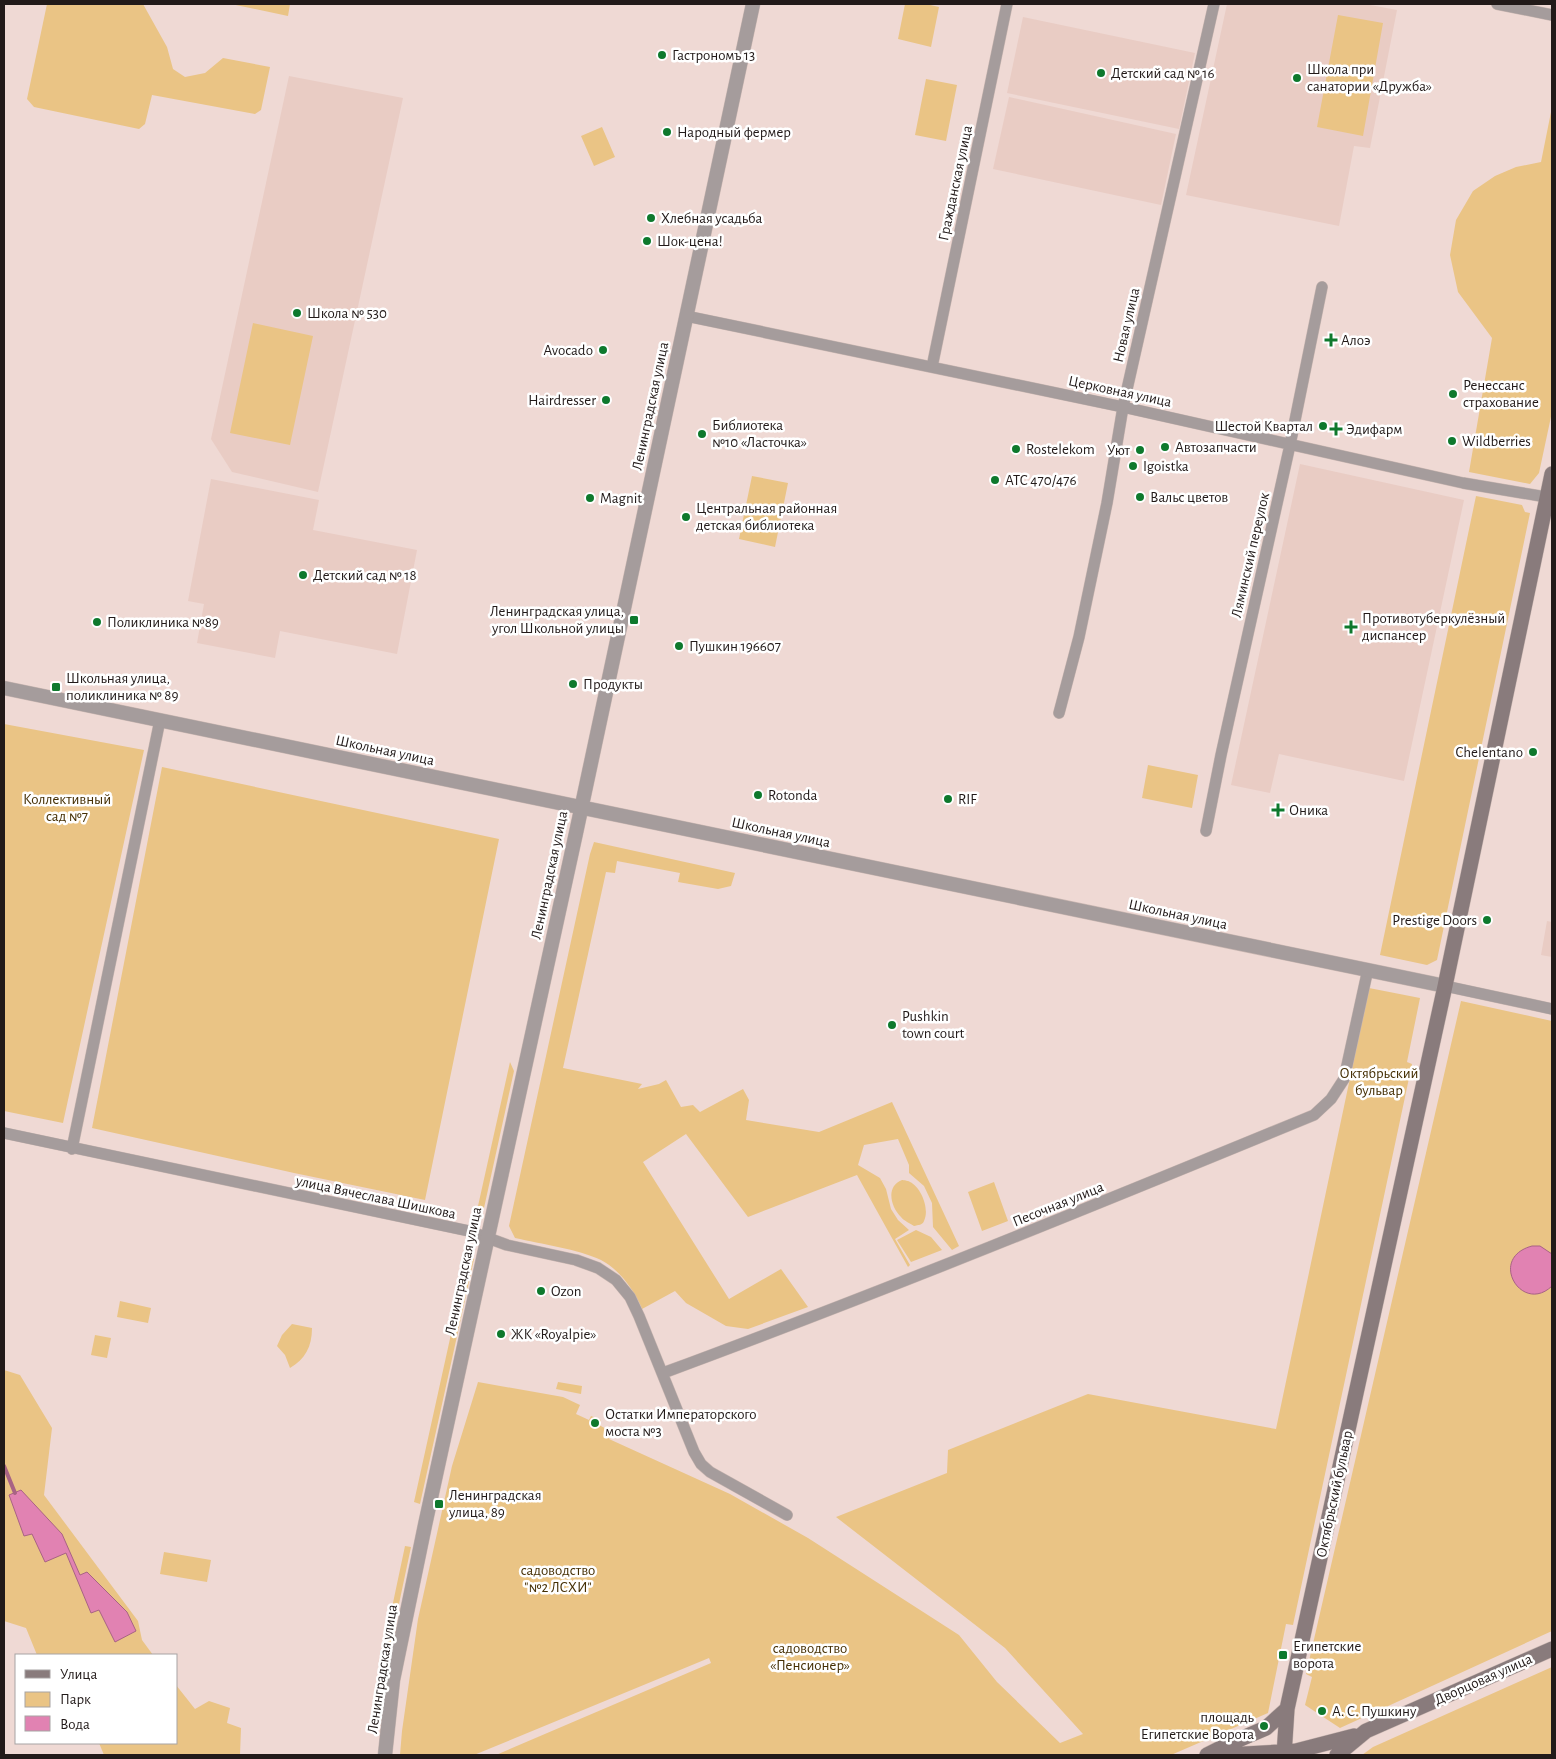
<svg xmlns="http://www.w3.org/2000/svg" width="1556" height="1759" font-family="'Alegreya Sans',sans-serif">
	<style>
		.built { fill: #e9ccc4 }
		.green { fill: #eac485 }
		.water { fill: #e182b2; stroke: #a86384 }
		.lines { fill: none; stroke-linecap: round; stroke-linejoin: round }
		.stream { stroke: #a86384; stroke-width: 4 }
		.minor-casing { stroke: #cab7b2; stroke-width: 12 }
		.tertiary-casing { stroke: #cab7b2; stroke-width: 15 }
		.secondary-casing { stroke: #cab7b2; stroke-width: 16 }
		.minor { stroke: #a59c9c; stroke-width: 11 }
		.tertiary { stroke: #a59c9c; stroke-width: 14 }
		.secondary { stroke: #897b7c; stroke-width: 15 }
		.poi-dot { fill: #0e792d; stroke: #fff; stroke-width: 2 }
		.labels { text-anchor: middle; stroke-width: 5; stroke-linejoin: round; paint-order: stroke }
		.poi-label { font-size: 15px; fill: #221a19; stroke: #fff; text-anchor: start }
		.street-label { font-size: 15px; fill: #221a19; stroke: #fff }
		.park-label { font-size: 15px; fill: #452f04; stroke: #fff }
	</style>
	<rect width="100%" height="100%" fill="#efd9d4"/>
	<!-- built -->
	<path class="built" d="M 1227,4 L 1365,4 L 1397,10 L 1370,148 L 1354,146 L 1339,226 L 1186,195 Z
		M 1023,17 L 1195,53 L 1179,129 L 1007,93 Z
		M 289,76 L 403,98 L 318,492 L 232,472 L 211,439 Z
		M 1009,97 L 1176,134 L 1161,205 L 993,169 Z
		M 1300,464 L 1464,500 L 1404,781 L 1279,754 L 1270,793 L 1231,785 Z
		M 211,479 L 319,500 L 313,530 L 417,550 L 397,654 L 280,631 L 275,658 L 197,643 L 204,604 L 188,601 Z
		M 1547,921 L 1552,922 L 1552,957 L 1541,955 Z"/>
	<!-- green -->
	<path class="green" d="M 47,4 L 143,4 L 167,47 L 173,69 L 185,77 L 205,73 L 223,58 L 270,67 L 261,110 L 255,114 L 152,95 L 145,124 L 139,129 L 34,107 L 27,99 Z
		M 231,4 L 290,4 L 288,16 Z
		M 905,4 L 926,4 L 939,7 L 931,47 L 898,39 Z
		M 1338,15 L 1383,23 L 1363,136 L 1317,127 Z
		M 926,79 L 957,85 L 946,141 L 915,135 Z
		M 1552,107 L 1552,412 L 1539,473 L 1530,484 L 1469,472 L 1492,338 L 1458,292 L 1450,255 L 1456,220 L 1473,191 L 1495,176 L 1516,167 L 1541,162 Z
		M 602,127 L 615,157 L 594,166 L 581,136 Z
		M 253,323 L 313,336 L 290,445 L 230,433 Z
		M 752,476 L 788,483 L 775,547 L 739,539 Z
		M 1476,496 L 1522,505 L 1525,512 L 1530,513 L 1437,960 L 1427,965 L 1380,955 Z
		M 4,724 L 144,750 L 63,1123 L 4,1111 Z
		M 1148,765 L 1198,775 L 1192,808 L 1142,798 Z
		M 162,767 L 499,839 L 425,1200 L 294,1173 L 92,1128 Z
		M 594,842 L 735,873 L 731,886 L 718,889 L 678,882 L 680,873 L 617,861 L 615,873 L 606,872 L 563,1068 L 642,1084 L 638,1089 L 659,1084 L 666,1080 L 681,1107 L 693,1105 L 700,1112 L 743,1089 L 749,1100 L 746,1120 L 819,1132 L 892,1102 L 959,1246 L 952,1250 L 933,1227 L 932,1203 L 924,1186 L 909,1173 L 909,1165 L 898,1139 L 864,1145 L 858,1165 L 880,1178 L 886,1189 L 891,1209 L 898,1220 L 909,1230 L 895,1239 L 910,1265 L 908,1267 L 857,1175 L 748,1217 L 686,1134 L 643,1162 L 729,1299 L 781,1269 L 808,1307 L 748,1329 L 726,1326 L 686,1303 L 675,1291 L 642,1309 C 635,1291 619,1269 601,1260 C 578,1249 541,1244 515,1238 L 509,1226 L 590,854 Z
		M 1369,988 L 1420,998 L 1407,1062 L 1412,1064 L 1293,1625 L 1286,1624 L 1268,1713 L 1171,1755 L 496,1755 L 711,1663 L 709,1658 L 474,1755 L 400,1755 L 402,1731 L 418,1619 L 452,1466 L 478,1382 L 563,1397 L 580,1405 L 576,1414 L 589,1420 L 591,1416 L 601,1420 L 599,1425 L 612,1432 L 609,1439 L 730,1494 L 808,1538 L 959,1635 L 997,1682 L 1060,1743 L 1083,1734 L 1005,1648 L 836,1517 L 947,1473 L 948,1450 L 1088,1394 L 1276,1429 Z
		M 1461,1001 L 1552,1021 L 1552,1631 L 1340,1728 L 1305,1705 L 1312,1677 L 1306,1674 Z
		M 510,1062 L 514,1071 L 484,1208 L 478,1206 Z
		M 902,1180 C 903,1180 910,1181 910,1182 C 921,1187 930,1209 924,1221 C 923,1225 918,1225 914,1226 C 910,1223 904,1221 901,1217 C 890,1206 886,1186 902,1180 Z
		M 994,1182 L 1008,1221 L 982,1231 L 968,1192 Z
		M 916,1230 L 931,1237 L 942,1250 L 911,1262 L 897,1240 Z
		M 468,1257 L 474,1259 L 420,1504 L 414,1502 Z
		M 120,1301 L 151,1308 L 148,1323 L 117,1317 Z
		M 292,1324 L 312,1328 C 312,1347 305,1359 290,1368 L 285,1355 L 277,1346 L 282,1335 Z
		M 95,1335 L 111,1338 L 107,1358 L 91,1355 Z
		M 4,1370 L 20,1375 L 52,1428 L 44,1495 L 138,1621 L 142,1640 L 153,1655 L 37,1655 L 26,1628 L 4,1621 Z
		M 558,1382 L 582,1386 L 581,1394 L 556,1389 Z
		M 405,1546 L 411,1547 L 385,1670 L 377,1724 L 370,1723 L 379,1669 Z
		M 164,1552 L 211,1560 L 207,1582 L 160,1574 Z
		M 1552,1667 L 1552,1755 L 1362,1755 L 1373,1747 Z
		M 176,1685 L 195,1709 L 209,1701 L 230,1708 L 227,1723 L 241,1728 L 240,1755 L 104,1755 L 99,1743 L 176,1743 Z"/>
	<!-- water -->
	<path class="water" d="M 1532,1246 L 1540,1246 L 1552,1254 L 1552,1286 C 1522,1315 1487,1258 1532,1246 Z
		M 21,1490 L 62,1534 L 80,1575 L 87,1572 L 127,1612 L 136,1631 L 115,1642 L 99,1610 L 91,1613 L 66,1553 L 45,1562 L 32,1534 L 24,1536 L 9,1495 Z"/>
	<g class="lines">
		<!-- stream -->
		<path class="stream" d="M 4,1466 L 15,1493"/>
		<!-- minor casing -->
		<g class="minor-casing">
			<path id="minor" d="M 1497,4 L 1552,15
				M 686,316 L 1123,407 L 1463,483 L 1552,498
				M 932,367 L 1007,4
				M 1059,713 L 1079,637 L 1107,503 L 1123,407 L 1214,4
				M 1206,831 L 1221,755 L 1290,445 L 1322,287
				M 1445,986 L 1552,1009
				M 4,1133 L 469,1231 L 507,1245 L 576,1260 L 598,1268 L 616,1280 L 630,1297 L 639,1316 L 694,1452 L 701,1464 L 710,1472 L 787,1515
				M 72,1149 L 160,720
				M 663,1373 C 882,1292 1098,1204 1314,1115 L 1331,1099 L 1344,1079 L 1368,969"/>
		</g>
		<!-- tertiary casing -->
		<g class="tertiary-casing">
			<path id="tertiary" d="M 4,688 L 1445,986
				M 385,1755 L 393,1680 L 425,1525 L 576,833 L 753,4"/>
		</g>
		<!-- secondary casing -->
		<g class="secondary-casing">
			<path id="secondary" d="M 1207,1755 L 1231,1743 L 1266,1728 L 1287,1709
				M 1227,1755 L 1296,1751 L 1354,1736
				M 1284,1755 L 1287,1709 L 1445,986 L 1552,474
				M 1337,1755 L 1366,1731 L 1552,1649"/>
		</g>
		<!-- minor -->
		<use href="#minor" class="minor"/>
		<!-- tertiary -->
		<use href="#tertiary" class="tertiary"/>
		<!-- secondary -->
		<use href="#secondary" class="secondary"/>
	</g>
	<!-- markers -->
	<g class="poi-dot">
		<circle cx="662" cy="55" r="5"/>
		<circle cx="1101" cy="73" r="5"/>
		<circle cx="1297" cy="78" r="5"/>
		<circle cx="667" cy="132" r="5"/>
		<circle cx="651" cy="218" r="5"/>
		<circle cx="647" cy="241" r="5"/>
		<circle cx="297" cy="313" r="5"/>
		<path d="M1328.5 332.5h5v5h5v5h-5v5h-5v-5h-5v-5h5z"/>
		<circle cx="603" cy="350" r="5"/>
		<circle cx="1453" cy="394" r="5"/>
		<circle cx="606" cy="400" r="5"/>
		<circle cx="1323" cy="426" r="5"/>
		<path d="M1333.5 421.5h5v5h5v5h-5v5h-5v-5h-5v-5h5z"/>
		<circle cx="702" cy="434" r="5"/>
		<circle cx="1452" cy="441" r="5"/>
		<circle cx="1165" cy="447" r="5"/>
		<circle cx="1016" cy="449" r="5"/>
		<circle cx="1140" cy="450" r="5"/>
		<circle cx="1133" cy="466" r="5"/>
		<circle cx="995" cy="480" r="5"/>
		<circle cx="1140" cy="497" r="5"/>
		<circle cx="590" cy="498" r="5"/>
		<circle cx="686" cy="517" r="5"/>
		<circle cx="303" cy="575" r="5"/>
		<rect x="629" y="615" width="10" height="10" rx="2.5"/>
		<circle cx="97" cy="622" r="5"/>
		<path d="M1348.5 619.5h5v5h5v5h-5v5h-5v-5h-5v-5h5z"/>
		<circle cx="679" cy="646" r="5"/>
		<circle cx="573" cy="684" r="5"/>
		<rect x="51" y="682" width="10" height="10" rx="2.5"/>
		<circle cx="1533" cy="752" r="5"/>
		<circle cx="758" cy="795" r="5"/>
		<circle cx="948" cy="799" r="5"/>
		<path d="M1275.5 802.5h5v5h5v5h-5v5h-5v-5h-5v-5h5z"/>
		<circle cx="1487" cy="920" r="5"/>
		<circle cx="892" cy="1025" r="5"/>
		<circle cx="541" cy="1291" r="5"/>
		<circle cx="501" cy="1334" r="5"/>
		<circle cx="595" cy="1423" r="5"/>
		<rect x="434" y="1499" width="10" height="10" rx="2.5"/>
		<rect x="1278" y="1650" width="10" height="10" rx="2.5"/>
		<circle cx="1322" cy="1711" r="5"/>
		<circle cx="1264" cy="1726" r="5"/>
	</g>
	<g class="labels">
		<!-- poi labels -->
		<g class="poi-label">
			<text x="672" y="60">Гастрономъ 13</text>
			<text x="1307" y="74">Школа при<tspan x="1307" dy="17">санатории «Дружба»</tspan></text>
			<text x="1111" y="78">Детский сад № 16</text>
			<text x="677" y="137">Народный фермер</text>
			<text x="661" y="223">Хлебная усадьба</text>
			<text x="657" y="246">Шок-цена!</text>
			<text x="307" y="318">Школа № 530</text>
			<text x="1341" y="345">Алоэ</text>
			<text x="593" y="355" text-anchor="end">Avocado</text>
			<text x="1463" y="390">Ренессанс<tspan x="1463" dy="17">страхование</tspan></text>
			<text x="596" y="405" text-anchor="end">Hairdresser</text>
			<text x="712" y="430">Библиотека<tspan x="712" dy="17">№10 «Ласточка»</tspan></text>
			<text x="1313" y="431" text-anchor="end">Шестой Квартал</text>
			<text x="1346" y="434">Эдифарм</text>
			<text x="1462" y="446">Wildberries</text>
			<text x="1175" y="452">Автозапчасти</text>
			<text x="1026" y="454">Rostelekom</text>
			<text x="1130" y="455" text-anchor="end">Уют</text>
			<text x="1143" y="471">Igoistka</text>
			<text x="1005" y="485">АТС 470/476</text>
			<text x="1150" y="502">Вальс цветов</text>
			<text x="600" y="503">Magnit</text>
			<text x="696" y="513">Центральная районная<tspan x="696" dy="17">детская библиотека</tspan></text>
			<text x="313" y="580">Детский сад № 18</text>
			<text x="624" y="616" text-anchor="end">Ленинградская улица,<tspan x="624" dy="17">угол Школьной улицы</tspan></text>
			<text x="1362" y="623">Противотуберкулёзный<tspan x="1362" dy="17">диспансер</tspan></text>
			<text x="107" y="627">Поликлиника №89</text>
			<text x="689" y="651">Пушкин 196607</text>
			<text x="66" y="683">Школьная улица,<tspan x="66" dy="17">поликлиника № 89</tspan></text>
			<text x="583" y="689">Продукты</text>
			<text x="1523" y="757" text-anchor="end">Chelentano</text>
			<text x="768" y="800">Rotonda</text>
			<text x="958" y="804">RIF</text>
			<text x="1289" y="815">Оника</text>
			<text x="1477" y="925" text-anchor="end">Prestige Doors</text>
			<text x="902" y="1021">Pushkin<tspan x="902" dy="17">town court</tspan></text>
			<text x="551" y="1296">Ozon</text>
			<text x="511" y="1339">ЖК «Royalpie»</text>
			<text x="605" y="1419">Остатки Императорского<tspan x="605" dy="17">моста №3</tspan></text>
			<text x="449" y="1500">Ленинградская<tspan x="449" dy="17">улица, 89</tspan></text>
			<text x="1293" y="1651">Египетские<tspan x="1293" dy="17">ворота</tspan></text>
			<text x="1332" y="1716">А. С. Пушкину</text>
			<text x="1254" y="1722" text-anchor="end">площадь<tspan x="1254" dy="17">Египетские Ворота</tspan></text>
		</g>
		<!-- street labels -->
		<g class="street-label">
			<text transform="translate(955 183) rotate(-78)" y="5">Гражданская улица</text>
			<text transform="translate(1126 325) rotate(-77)" y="5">Новая улица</text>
			<text transform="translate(1120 391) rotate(12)" y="5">Церковная улица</text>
			<text transform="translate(650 406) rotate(-78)" y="5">Ленинградская улица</text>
			<text transform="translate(1250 555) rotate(-77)" y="5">Ляминский переулок</text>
			<text transform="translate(385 750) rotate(12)" y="5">Школьная улица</text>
			<text transform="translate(781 832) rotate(12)" y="5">Школьная улица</text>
			<text transform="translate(549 875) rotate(-78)" y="5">Ленинградская улица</text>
			<text transform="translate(1178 914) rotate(12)" y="5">Школьная улица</text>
			<text transform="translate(376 1197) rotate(12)" y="5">улица Вячеслава Шишкова</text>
			<text transform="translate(1058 1204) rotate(-22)" y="5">Песочная улица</text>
			<text transform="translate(463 1271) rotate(-78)" y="5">Ленинградская улица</text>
			<text transform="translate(1334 1494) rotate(-78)" y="5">Октябрьский бульвар</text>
			<text transform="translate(382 1669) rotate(-81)" y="5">Ленинградская улица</text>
			<text transform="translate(1483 1679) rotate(-24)" y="5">Дворцовая улица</text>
		</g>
		<!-- park labels -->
		<g class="park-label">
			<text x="67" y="804">Коллективный<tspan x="67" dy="17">сад №7</tspan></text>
			<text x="1379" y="1078">Октябрьский<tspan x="1379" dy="17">бульвар</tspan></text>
			<text x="558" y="1575">садоводство<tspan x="558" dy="17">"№2 ЛСХИ"</tspan></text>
			<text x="810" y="1653">садоводство<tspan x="810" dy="17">«Пенсионер»</tspan></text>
		</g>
	</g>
	<!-- border -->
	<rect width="1556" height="1759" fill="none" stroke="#221a19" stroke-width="10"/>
	<!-- legend -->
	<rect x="15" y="1654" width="162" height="90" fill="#ffffff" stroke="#a7a3a3"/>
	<rect x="25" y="1670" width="25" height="8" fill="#897b7c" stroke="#a7a3a3"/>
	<text x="60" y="1679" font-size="15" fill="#221a19">Улица</text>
	<rect x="25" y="1692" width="25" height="15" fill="#eac485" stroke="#a7a3a3"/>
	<text x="60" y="1704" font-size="15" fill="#221a19">Парк</text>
	<rect x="25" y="1716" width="25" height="15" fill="#e182b2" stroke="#a7a3a3"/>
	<text x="60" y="1729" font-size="15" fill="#221a19">Вода</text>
</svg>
